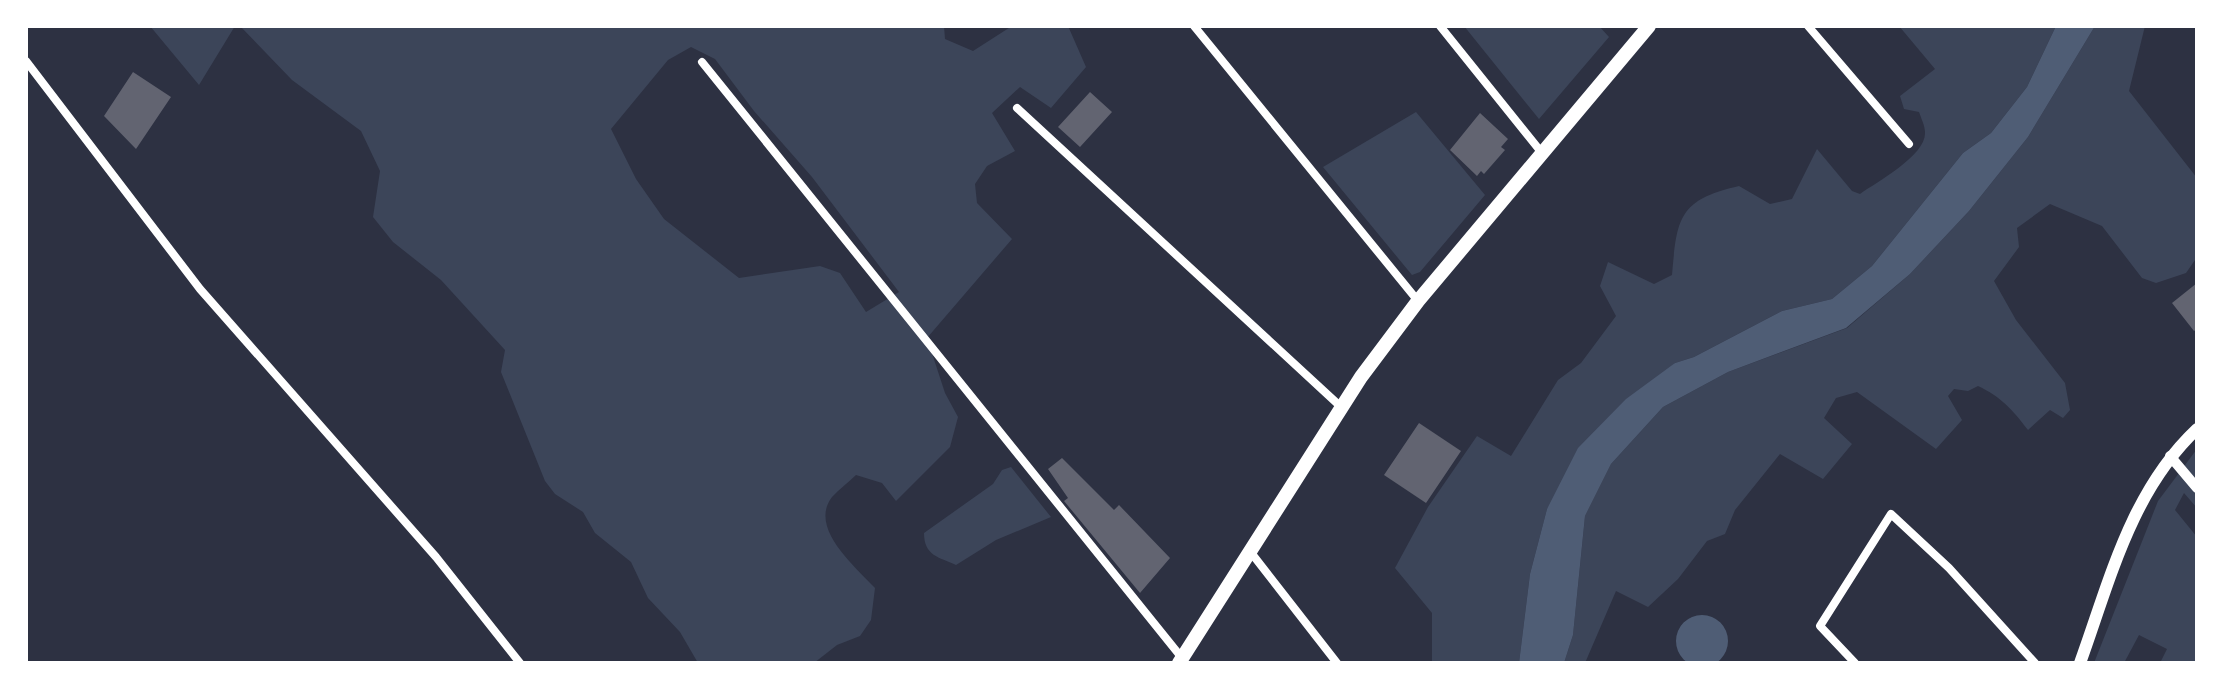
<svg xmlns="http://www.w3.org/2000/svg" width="2223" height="689" font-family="Quicksand,sans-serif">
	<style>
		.green { fill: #3c4559; fill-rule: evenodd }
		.water { fill: #4f5d75 }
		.building { fill: #626471 }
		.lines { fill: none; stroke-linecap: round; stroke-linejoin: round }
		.minor { stroke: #fff; stroke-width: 8 }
		.tertiary { stroke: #fff; stroke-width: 10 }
		.secondary { stroke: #fff; stroke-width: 12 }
		.primary { stroke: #fff; stroke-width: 14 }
	</style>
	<rect width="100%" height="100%" fill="#2d3142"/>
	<!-- green -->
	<path class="green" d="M 150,26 L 235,26 L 199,85 Z
		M 240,26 L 944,26 L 945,39 L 973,51 L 1012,26 L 1068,26 L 1086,67 L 1051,108 L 1020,87 L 992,113 L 1015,151 L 987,166 L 975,184 L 977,203 L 1012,239 L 927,338 L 945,393 L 958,417 L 950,447 L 896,501 L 882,483 L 856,475 C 849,482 839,489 832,497 C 808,528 856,567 875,588 L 871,620 L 860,636 L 837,645 L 814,663 L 698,663 L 680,632 L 648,598 L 631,562 L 595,533 L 583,512 L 555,494 L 545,481 L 501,372 L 505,350 L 441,280 L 393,242 L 373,217 L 380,171 L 361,131 L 292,80 ZM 691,47 L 715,59 L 754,111 L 812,177 L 899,292 L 866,312 L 840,273 L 820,266 L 739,278 L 664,219 L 636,179 L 611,129 L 668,60 Z
		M 1464,26 L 1599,26 L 1609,37 L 1539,119 Z
		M 1899,26 L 2056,26 L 2027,87 L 1991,133 L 1963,153 L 1872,266 L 1832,299 L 1782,311 L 1694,357 L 1675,363 L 1547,509 L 1530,574 L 1519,663 L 1432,663 L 1432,613 L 1395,568 L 1428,507 L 1477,436 L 1511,456 L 1558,380 L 1581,363 L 1616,316 L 1600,286 L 1608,262 L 1654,284 L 1672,275 C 1677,217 1679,200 1739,186 L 1770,204 L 1792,199 L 1817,149 L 1852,191 L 1860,194 C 1877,182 1927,155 1925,132 C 1925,126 1921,118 1919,112 L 1904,109 L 1900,96 L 1935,69 Z
		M 2095,26 L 2145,26 L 2129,91 L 2197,178 L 2195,260 L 2186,273 L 2156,283 L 2142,278 L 2102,226 L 2050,204 L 2017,228 L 2019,247 L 1994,281 L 2016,320 L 2065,383 L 2070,410 L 2063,418 L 2050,410 L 2028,430 C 2012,409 2001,397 1978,386 L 1968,391 L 1954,389 L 1948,396 L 1962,420 L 1936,449 L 1857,392 L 1836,398 L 1824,418 L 1852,444 L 1823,479 L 1780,454 L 1735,510 L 1725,534 L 1707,541 L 1678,579 L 1648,607 L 1616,591 L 1585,663 L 1564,663 L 1573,635 L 1585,516 L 1611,464 L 1663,407 L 1728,372 L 1847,328 L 1910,274 L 1969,211 L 2028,137 Z
		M 1416,112 L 1485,195 L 1420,272 L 1412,275 L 1323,167 Z
		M 2197,449 L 2197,508 L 2184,493 L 2175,510 L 2197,537 L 2197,663 L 2160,663 L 2167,649 L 2139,635 L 2124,663 L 2094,663 L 2158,501 Z
		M 1011,467 L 1051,517 L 996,540 L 956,565 C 939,557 924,556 924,533 L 993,484 L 1002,470 Z"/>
	<!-- water -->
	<path class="water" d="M 2056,26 L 2095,26 L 2028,137 L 1969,211 L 1910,274 L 1846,328 L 1728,372 L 1663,407 L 1611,464 L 1585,516 L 1573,635 L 1564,663 L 1519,663 L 1530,574 L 1547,509 L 1578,448 L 1626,399 L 1675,363 L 1694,357 L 1782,311 L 1832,299 L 1872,266 L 1963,153 L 1991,133 L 2027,87 Z
		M1676 641a26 26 0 1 1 52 0a26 26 0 1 1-52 0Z"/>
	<!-- building -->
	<path class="building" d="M 133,72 L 171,97 L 136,149 L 104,116 Z
		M 1090,92 L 1112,112 L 1080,147 L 1058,127 Z
		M 1480,113 L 1508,139 L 1501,147 L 1505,150 L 1484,174 L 1481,171 L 1477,176 L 1450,150 Z
		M 2197,283 L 2197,329 L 2194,331 L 2172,303 Z
		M 1419,423 L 1461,451 L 1426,503 L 1384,475 Z
		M 1062,458 L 1114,510 L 1119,505 L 1170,558 L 1140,593 L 1064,501 L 1068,498 L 1048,469 Z"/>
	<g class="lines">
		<!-- minor -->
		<path class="minor" d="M 1194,26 L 1418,301
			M 1440,26 L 1542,153
			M 1808,26 L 1909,144
			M 26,61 L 200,289 L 436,557 L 520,663
			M 702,62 L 1182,658
			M 1017,108 L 1340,406
			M 1249,550 L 1337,663
			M 1855,663 L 1820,626 L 1891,514 L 1949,568 L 2035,663"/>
		<!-- tertiary -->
		<path class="tertiary" d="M 2170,456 L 2197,488"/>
		<!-- secondary -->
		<path class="secondary" d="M 2080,663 C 2110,580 2131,491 2197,429"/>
		<!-- primary -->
		<path class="primary" d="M 1179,663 L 1361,377 L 1418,301 L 1649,26"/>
	</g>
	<!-- border -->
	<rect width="2223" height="689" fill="none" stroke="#ffffff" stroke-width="56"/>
</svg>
